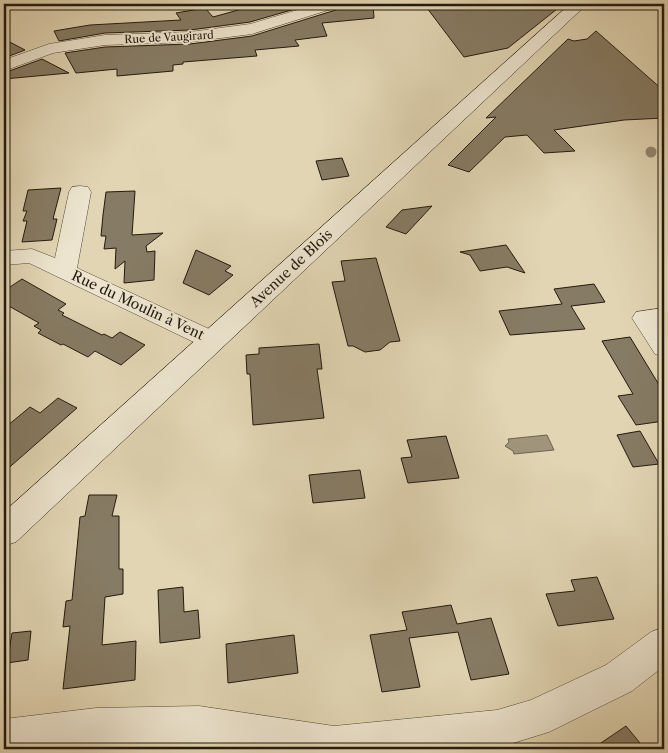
<svg xmlns="http://www.w3.org/2000/svg" width="668" height="753" font-family="'Libre Caslon Text',serif">
	<style>
		.water { fill: #a0957b; stroke: #6e6450 }
		.building { fill: #867b64; stroke: #231a0f }
		.lines { fill: none; stroke-linecap: round; stroke-linejoin: round }
		.minor-casing { stroke: #524938; stroke-width: 1 }
		.secondary-casing { stroke: #231a0f; stroke-width: 1 }
		.minor { fill: #ece4ce; fill-rule: evenodd }
		.secondary { fill: #ece4ce; fill-rule: evenodd }
		.tree { fill: #92876f }
		.labels { text-anchor: middle; stroke-width: 4; stroke-linejoin: round; paint-order: stroke }
		.far-street-label { font-size: 11px; fill: #231a0f; stroke: #ece4ce }
		.street-label { font-size: 14px; fill: #231a0f; stroke: #ece4ce }
	</style>
	<rect width="100%" height="100%" fill="#e1d5b3"/>
	<filter id="stains"><feTurbulence type="fractalNoise" baseFrequency=".004" numOctaves="4"/><feColorMatrix values="0 0 0 0 .2 0 0 0 0 .09 0 0 0 0 .02 0 0 0 .5 -.17"/></filter>
	<radialGradient id="worn" r=".72"><stop offset=".6" stop-color="#630" stop-opacity="0"/><stop offset="1" stop-color="#630" stop-opacity=".3"/></radialGradient>
	<path class="water" d="M547 435 554 450 514 454 513 451 505 446 509 442 508 439Z"/>
	<path class="building" d="M260 4H312L250 22 190 30 105 33 59 41 54 31 90 25 181 20 176 13 205 8 213 17Z
		M343 4H373L374 18 322 23 327 36 295 40 299 46 255 50 257 56 183 62V64L173 65V71L117 76V69L76 73 65 53 105 47 190 44 252 36 339 9Z
		M424 4H535L557 9 508 48 464 57Z
		M596 31 664 91V118L624 120 554 130 575 151 544 153 527 135 505 137 469 172 448 165 496 117 486 118 568 39 574 41 587 39Z
		M4 39 25 50 4 58Z
		M42 59 69 73 4 79V73Z
		M342 158 349 176 322 180 316 161Z
		M61 188 53 219H57L52 240 22 242 27 221H23L27 211H23L28 190Z
		M135 191 132 235 163 233 146 246 147 252 155 251 154 280 124 283 125 261 115 269 116 248 104 249 106 236H101L103 215 106 192Z
		M432 206 406 234 386 227 402 210Z
		M506 245 525 273 507 267 480 271 470 255 460 252Z
		M196 250 231 266 225 271 233 275 209 295 183 283Z
		M376 258 400 341 390 342 380 350 365 352 353 346H348L332 282 345 281 341 261Z
		M22 279 66 304 58 310 64 313 62 315 102 335 104 334 112 338 120 332 145 345 121 365 95 351 88 357 63 344 61 345 38 333 41 330 34 326 39 323 7 305 8 303 4 301V291Z
		M594 284 605 302 571 306 585 329 510 335 499 311 562 304 554 289Z
		M630 337 664 393V421L636 425 618 396 633 394 602 341Z
		M319 344 322 369H317L324 418 253 425 250 374H247L246 355 259 354V348Z
		M58 398 77 408 4 472V443L6 441 7 426 30 407 40 413Z
		M640 431 659 464 633 467 617 435Z
		M446 436 459 478 408 483 401 458 412 457 407 440Z
		M360 470 365 498 313 503 309 475Z
		M89 495H117L112 516H119V569H123V594L105 597 102 645 136 641 135 680 63 689 70 626 63 627 66 601 72 600 80 517 85 516Z
		M597 577 614 619 558 626 546 594 575 591 571 580Z
		M183 587 184 612 198 610 200 638 160 643 158 590Z
		M451 605 457 624 491 618 509 674 471 680 458 632 409 638 420 687 382 692 370 635 407 630 402 612Z
		M31 631 28 660 7 663 12 633Z
		M294 635 298 673 228 683 226 644Z
		M626 726 645 749H592Z"/>
	<g class="lines">
		<defs>
			<path id="minor" d="M318 4H341L338 7 252 34 190 42 105 45 53 53 4 71V60L49 44 105 35 190 32 250 24Z
				M80 186 88 187 91 192 77 268 220 334 224 340 220 346 211 349 202 346 29 263 4 265V251L32 249 55 258 69 192 72 187Z
				M664 308V324L662 325 664 328V357L655 354 632 318 636 312Z
				M664 627V666L632 691 549 732 497 748 230 749 199 744 96 746 75 749H4V719L96 708 199 706 334 726 497 710 531 700 606 665 651 632Z"/>
			<path id="secondary" d="M570 4H587L16 542 4 546V512Z"/>
		</defs>
		<use href="#minor" class="minor-casing"/>
		<use href="#secondary" class="secondary-casing"/>
		<use href="#minor" class="minor"/>
		<use href="#secondary" class="secondary"/>
	</g>
	<circle class="tree" cx="651" cy="152" r="5.5"/>
	<g class="labels">
		<g class="far-street-label">
			<text transform="translate(169 37) rotate(-3)" y="4">Rue de Vaugirard</text>
		</g>
		<g class="street-label">
			<text transform="translate(291 268) rotate(-43)" y="5">Avenue de Blois</text>
			<text transform="translate(138 305) rotate(25)" y="5">Rue du Moulin à Vent</text>
		</g>
	</g>
	<rect width="668" height="753" fill="none" stroke="#e1d5b3" stroke-width="20"/>
	<rect x="5" y="5" width="658" height="743" fill="none" stroke="#231a0f" stroke-width="2.5"/>
	<rect x="10" y="10" width="648" height="733" fill="none" stroke="#231a0f"/>
	<rect width="100%" height="100%" filter="url(#stains)"/>
	<rect width="100%" height="100%" fill="url(#worn)"/>
</svg>
